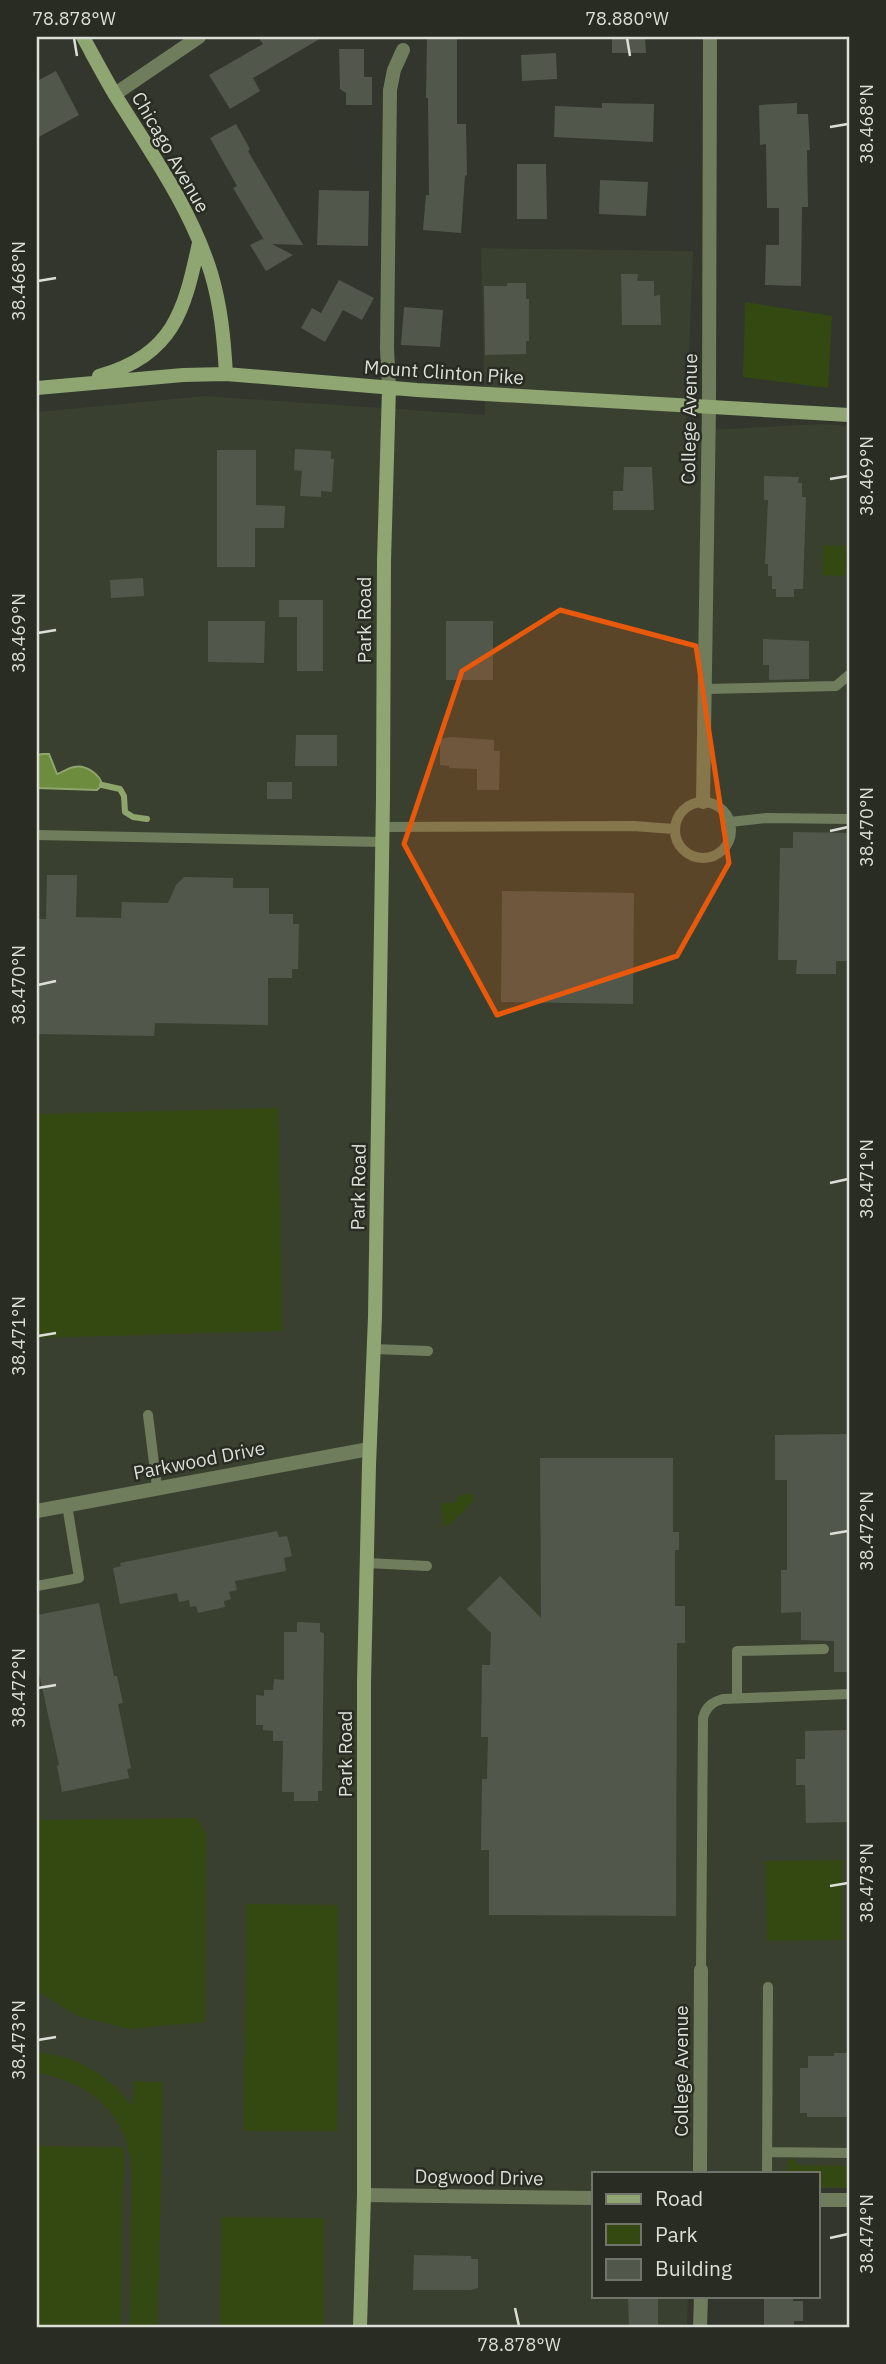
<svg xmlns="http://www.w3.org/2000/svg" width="886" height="2364" font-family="'IBM Plex Sans',sans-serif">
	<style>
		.built { fill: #394030 }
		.green { fill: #344812 }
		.water { fill: #6d8c3e; stroke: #8ea56c; stroke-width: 2 }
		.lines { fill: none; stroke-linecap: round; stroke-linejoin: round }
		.stream { stroke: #8ea56c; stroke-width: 6 }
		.building { fill: #52574c }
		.lane { stroke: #6f7d5d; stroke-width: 10 }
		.street { stroke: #6f7d5d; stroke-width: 14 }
		.secondary { stroke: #8fa572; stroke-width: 14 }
		.marked { fill: #e8590c; fill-opacity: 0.2; stroke: #e8590c; stroke-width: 5; stroke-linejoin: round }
		.ticks { fill: none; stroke: #dcdfd8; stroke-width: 2.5 }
		.labels { text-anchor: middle; stroke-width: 5; stroke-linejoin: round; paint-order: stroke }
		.street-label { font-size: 19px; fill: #dcdfd8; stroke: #282c22 }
		.neatline { fill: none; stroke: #dcdfd8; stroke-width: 2.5 }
		.ticks-label { font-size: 18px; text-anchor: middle; fill: #dcdfd8 }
	</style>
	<rect width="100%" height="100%" fill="#32362c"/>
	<path class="built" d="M481 248 693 251 686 431 823 424 849 426V2188H818V2173H594V2296H688L687 2327H37V412L205 396 485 415Z"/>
	<path class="green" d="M745 302 832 316 828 388 743 377Z
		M823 545 846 546 845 576 822 575Z
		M278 1108 283 1331 37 1338V1114Z
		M473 1494 474 1501 448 1526H443L441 1503 457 1502 458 1495Z
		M196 1818 207 1833 205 2022 129 2029 77 2016 37 1991V1820Z
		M843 1860V1940L767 1941 765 1861Z
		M246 1904 338 1905 337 2131H244Z
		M37 2052C77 2056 108 2074 132 2106L134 2081 163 2082 158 2327H129L132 2174C129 2116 92 2082 37 2073Z
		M37 2146 124 2147 121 2327H37Z
		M793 2158 799 2165 849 2166V2188L818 2187V2173H786L788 2160Z
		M221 2217 324 2218V2327H220Z"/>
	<path class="water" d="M42 754H49L57 774C63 772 68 768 74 767 85 764 100 774 102 785L97 790 37 788V755Z"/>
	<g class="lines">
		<path class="stream" d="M102 785 120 789 124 796 125 812 133 817 147 819"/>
	</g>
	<path class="building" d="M258 37H323L253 78 260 91 230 109 209 75 263 44Z
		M427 37H457V124H466L467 175 465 176 461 233 423 230 426 195H429L428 98H426Z
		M612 37H645L646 53H612Z
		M339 49H364V77H372V105H346V93L340 89Z
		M556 53 557 79 522 81 521 55Z
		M56 71 79 115 37 138V81Z
		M602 103 654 104 653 142 554 137 555 106 602 108Z
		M797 103V114H808L810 150H807L808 207H802L801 286 765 285 766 245H779V208H767L766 144 760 145 759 105Z
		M236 124 250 149 248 151 303 245 272 244 293 255 266 271 250 245 262 239 264 240 233 188 237 186 210 138Z
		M517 164H546L547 219H517Z
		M600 180 648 182 646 216 599 214Z
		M319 190 369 191 368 246 317 245Z
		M621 274H638L637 281H654V296L660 295 661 325H622Z
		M339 280 374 298 362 320 343 310 325 342 301 328 312 308 321 313Z
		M507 283H526V299H529V341H526V354L485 355 484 286H507Z
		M404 307 443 310 440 347 401 345Z
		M295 449 331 451V459H334L332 492 321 491V497L300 496 302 471 294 470Z
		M217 450H256V505L285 506 284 528H255V567H217Z
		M624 467H652L654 510H613V491H623Z
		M764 476 799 477 798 483H802V497H806L803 589H794V597H776V589H772V576H768V564H765L768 500H764Z
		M143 578 144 596 111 598 110 580Z
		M279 600H323V671H297V617H279Z
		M208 621H265L264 663 208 662Z
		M446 621H493V680H446Z
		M763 639 809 641V679L769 680V665H763Z
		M296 735H337V766H295Z
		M450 737 494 740V751H500L499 790H477V769L449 768V766L440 765V739Z
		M267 782H292V799H267Z
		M793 832 849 833V961H836V974H796L797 960H778L780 848H793Z
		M47 875H77L76 917 121 918 122 902 168 903 176 885 184 877 233 878V888H269V914H293V924H299L298 969H292V978H268V1025L155 1023 154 1036 37 1034V919H46Z
		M502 891 634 893 633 1004 501 1002Z
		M849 1434V1672H834V1641L801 1640V1612L781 1613V1570H787V1480H775V1435Z
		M540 1458H673V1532H679V1550H675V1606H685V1643H677L676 1916 489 1915V1850H481L482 1779H487L488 1737H481L482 1665H490L491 1633 467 1609 500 1576 541 1618Z
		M277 1531 279 1537 287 1536 292 1556 284 1558 286 1571 235 1581 237 1590 229 1592 231 1599 224 1601 225 1607 198 1613 196 1606 190 1607 189 1600 179 1602 177 1593 120 1604 113 1568 121 1566 120 1563Z
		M99 1603 114 1676H117L123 1703 118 1704 131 1768 127 1769 129 1778 62 1792 57 1766 59 1765 37 1664V1615Z
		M297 1622 320 1623V1632L324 1633 322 1791H318V1801H294V1792H282L283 1741H273V1731L263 1730V1725H256V1695L264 1696V1690H273L274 1679 284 1680V1632H297Z
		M849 1730V1822L806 1823 805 1785H796V1759H805V1731Z
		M834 2053H849V2117H807V2113H800V2068H808V2056H834Z
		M414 2255 471 2256V2259H478V2288L471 2290H413Z
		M628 2296H658V2327H629Z
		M764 2296H793V2301H803V2321H794V2327H764Z"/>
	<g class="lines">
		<path class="lane" d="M705 689 836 686 849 675
			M675 830a28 28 0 1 1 56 0a28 28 0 1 1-56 0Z
			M730 822 767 818 849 819
			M383 827 633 826 674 829
			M37 835 382 842
			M374 1349 428 1351
			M148 1415 157 1487
			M367 1563 427 1566
			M37 1586 79 1578 67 1505
			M737 1698V1651L824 1649
			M701 1970 703 1718C706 1707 712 1702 723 1699L849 1694
			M767 2152 849 2153
			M767 2173 768 1987"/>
		<path class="street" d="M115 94 199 37
			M389 388 387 348 390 90 394 70 403 50
			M703 802 709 406 710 37
			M37 1511 369 1449
			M700 2173 701 1970
			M364 2195 594 2198
			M818 2200H849
			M700 2327 701 2296"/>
		<path class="secondary" d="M83 37C94 57 105 78 117 98 152 154 191 209 211 273 221 306 224 340 226 374
			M99 376C174 354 184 312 199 243
			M37 388 183 375 226 374 417 390 849 415
			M360 2327 364 2195V1682L369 1465 375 1317 383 798 384 561 389 388"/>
	</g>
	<path class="marked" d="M560 610 696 646 729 863 677 956 497 1015 404 844 462 671Z"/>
	<path class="ticks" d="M74 38 77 56M627 38 630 56M830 127 848 124M38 281 56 278M830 479 848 476M38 633 56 630M830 831 848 827M38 985 56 981M830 1183 848 1179M38 1336 56 1333M830 1534 848 1531M38 1688 56 1685M830 1886 848 1883M38 2040 56 2037M830 2238 848 2234M515 2308 519 2326"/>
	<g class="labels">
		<g class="street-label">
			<text transform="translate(171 152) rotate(60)" y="7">Chicago Avenue</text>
			<text transform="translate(444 372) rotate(4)" y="7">Mount Clinton Pike</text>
			<text transform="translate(689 419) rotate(-89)" y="7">College Avenue</text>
			<text transform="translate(364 620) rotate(-90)" y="7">Park Road</text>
			<text transform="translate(358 1187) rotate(-89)" y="7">Park Road</text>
			<text transform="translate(199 1460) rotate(-11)" y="7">Parkwood Drive</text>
			<text transform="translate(345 1754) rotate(-90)" y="7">Park Road</text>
			<text transform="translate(681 2071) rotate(-90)" y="7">College Avenue</text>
			<text transform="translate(479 2177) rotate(1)" y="7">Dogwood Drive</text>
		</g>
	</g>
	<rect width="886" height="2364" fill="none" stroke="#282c22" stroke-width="77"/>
	<rect x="592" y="2172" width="228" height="126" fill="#282c22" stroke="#70746b" stroke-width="2"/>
	<rect x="606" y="2194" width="35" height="10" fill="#8fa572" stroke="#70746b" stroke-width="2"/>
	<text x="655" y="2206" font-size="21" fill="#dcdfd8">Road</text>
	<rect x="606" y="2224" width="35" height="21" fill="#344812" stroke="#70746b" stroke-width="2"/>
	<text x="655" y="2242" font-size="21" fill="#dcdfd8">Park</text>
	<rect x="606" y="2259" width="35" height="21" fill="#52574c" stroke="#70746b" stroke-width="2"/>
	<text x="655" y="2276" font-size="21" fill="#dcdfd8">Building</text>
	<rect x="38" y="38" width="810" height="2288" class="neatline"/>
	<g class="ticks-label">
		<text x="74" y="25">78.878°W</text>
		<text x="627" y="25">78.880°W</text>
		<text transform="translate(867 124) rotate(-90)" y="6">38.468°N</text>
		<text transform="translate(19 281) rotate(-90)" y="6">38.468°N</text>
		<text transform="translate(867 476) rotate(-90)" y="6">38.469°N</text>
		<text transform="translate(19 633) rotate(-90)" y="6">38.469°N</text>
		<text transform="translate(867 827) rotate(-90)" y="6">38.470°N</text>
		<text transform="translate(19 985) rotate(-90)" y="6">38.470°N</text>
		<text transform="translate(867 1179) rotate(-90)" y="6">38.471°N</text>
		<text transform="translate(19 1336) rotate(-90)" y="6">38.471°N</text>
		<text transform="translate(867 1531) rotate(-90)" y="6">38.472°N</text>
		<text transform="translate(19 1688) rotate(-90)" y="6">38.472°N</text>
		<text transform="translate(867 1883) rotate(-90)" y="6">38.473°N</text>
		<text transform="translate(19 2040) rotate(-90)" y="6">38.473°N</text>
		<text transform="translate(867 2234) rotate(-90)" y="6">38.474°N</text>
		<text x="519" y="2351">78.878°W</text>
	</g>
</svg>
